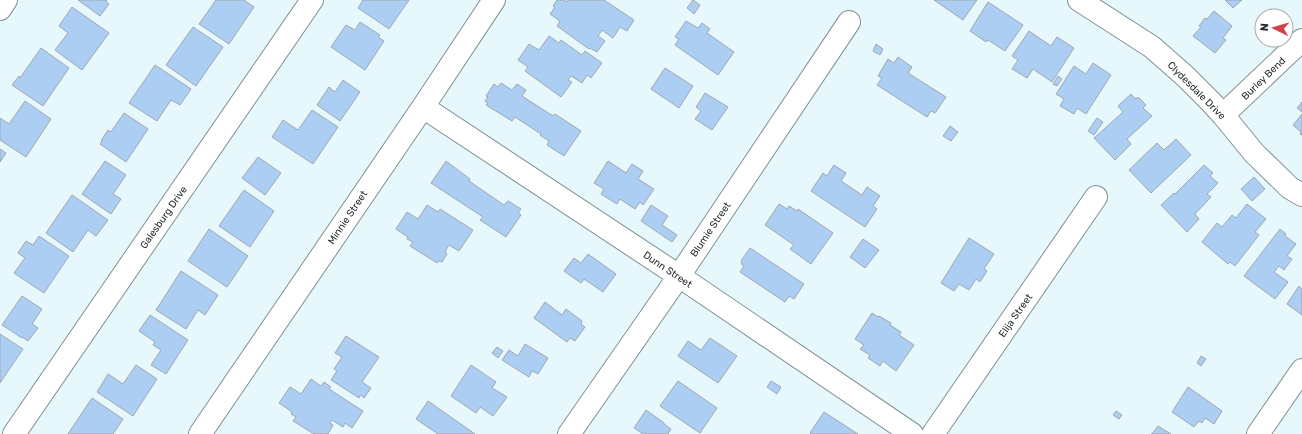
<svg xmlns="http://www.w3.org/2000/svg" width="1302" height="434" font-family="Rubik,sans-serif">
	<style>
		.building { fill: #adcef3; stroke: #9ea7b2 }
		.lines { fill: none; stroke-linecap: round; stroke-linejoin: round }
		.minor-casing { stroke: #809094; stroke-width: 24 }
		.minor { stroke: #fff; stroke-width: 22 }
		.labels { text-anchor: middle; stroke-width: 3; stroke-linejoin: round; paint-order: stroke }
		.street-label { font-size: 10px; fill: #262c2e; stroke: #fff }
	</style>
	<rect width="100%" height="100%" fill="#e7f8fd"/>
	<path class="building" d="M78 0H107L106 2 109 4 100 16Z
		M216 0H244L254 7 229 44 199 24Z
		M363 0H409L389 29 358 8Z
		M557 0H564L567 2 568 0H604L634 20 627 31 620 27 613 38 602 30 598 36 605 41 597 52 590 48 589 49 557 26 560 21 550 14 555 7 553 6Z
		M693 0 700 5 694 14 687 8Z
		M934 0H977L963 20Z
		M1225 0H1242L1233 8Z
		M988 2 1023 25 1005 51 988 40 986 42 970 31Z
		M72 7 109 33 82 70 55 50 68 33 59 26Z
		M1214 11 1232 26 1223 38 1226 40 1215 53 1193 36 1201 27 1199 26 1205 18 1207 19Z
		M686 21 698 28 702 23 710 29 707 33 734 52 718 75 675 45 679 39 675 37Z
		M360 22 380 35 378 37 384 41 365 70 331 47 346 25 355 30Z
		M193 27 223 47 196 86 166 65Z
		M1029 31 1051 46 1057 37 1074 48 1052 82 1033 69 1027 78 1012 69 1018 60 1012 56Z
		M549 36 559 43 561 40 582 55 585 51 602 63 591 78 587 75 582 83 571 76 568 80 572 82 561 97 525 71 528 67 518 60 529 44 539 50Z
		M876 44 883 49 880 55 873 51Z
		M41 48 69 68 43 106 12 85 19 76 20 78Z
		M898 57 912 67 908 73 946 97 935 113 931 111 927 117 877 85 882 78 878 76 888 59 894 63Z
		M1093 63 1111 75 1086 114 1077 108 1074 114 1060 106 1064 99 1056 94 1074 66 1086 74Z
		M155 65 191 89 180 105 171 100 157 121 129 103Z
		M665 68 693 86 679 108 651 89Z
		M1058 76 1062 79 1057 86 1053 84Z
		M343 80 360 92 340 121 317 105 329 87 335 92Z
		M501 83 512 90 517 84 526 90 522 96 553 116 555 114 581 131 564 156 547 145 549 141 540 135 541 134 515 117 512 121 486 105 488 103 485 101 488 97 486 96 494 84 498 87Z
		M705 93 728 107 712 130 695 119 701 111 696 107Z
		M1131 94 1136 99 1138 97 1146 105 1143 108 1152 116 1127 139 1131 144 1115 160 1094 138 1123 112 1118 106Z
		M25 101 51 119 26 157 0 140V118L9 124Z
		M1302 102V112L1297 108Z
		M312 110 338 127 313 164 272 137 283 120 298 130Z
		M124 113 148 129 126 162 100 144 102 141H101L108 130 111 132Z
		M1302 114V135L1300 134 1301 132 1293 125Z
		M1097 118 1103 122 1094 135 1088 131Z
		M950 126 958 132 951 141 943 136Z
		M1176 139 1191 155 1151 193 1129 170 1157 143 1164 150Z
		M0 149 6 153 0 162Z
		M258 157 281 173 265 195 242 178Z
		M105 161 126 175 113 194 121 199 111 214 82 194Z
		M446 161 470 179 469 181 504 205 508 201 521 209 518 213 521 215 506 237 480 220 483 217 431 183Z
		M608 161 626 173 632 164 643 171 638 179 654 189 643 205 640 202 635 209 620 199 617 204 601 194 604 189 594 183Z
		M834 165 846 173 841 181 862 195 867 187 880 196 873 206 877 209 865 227 811 191 823 173 827 176Z
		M1204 165 1213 173 1210 176 1218 183 1207 194 1211 197 1195 214 1199 219 1187 232 1161 205 1174 193 1175 194Z
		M1254 177 1265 189 1252 201 1241 189Z
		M244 190 274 211 250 247 219 226Z
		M72 195 108 220 96 236 88 230 73 252 46 233Z
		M779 204 787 209 789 206 797 211 798 209 833 233 811 264 790 249 794 245 765 225Z
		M1247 204 1266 219 1255 232 1259 235 1235 266 1230 262 1228 264 1202 242 1217 223 1222 227 1232 215 1236 218Z
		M427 205 438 212 440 209 473 230 459 251 449 245 445 252 447 254 442 262 439 261 437 263 410 246 413 242 407 239 408 237 396 229 407 212 418 219Z
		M651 205 668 216 662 225 677 235 672 242 641 221Z
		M209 229 248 256 227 287 188 261Z
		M1280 229 1286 234 1285 236 1296 244 1287 256 1292 259 1284 270 1279 266 1274 272 1288 282 1275 299 1244 276Z
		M39 236 69 256 44 293 14 273 25 258 18 253 26 241 33 245Z
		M969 238 994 254 984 269 987 271 980 282 976 279 969 290 959 284 954 291 941 283Z
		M863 239 879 250 865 268 850 257Z
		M750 248 804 284 794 299 789 296 785 302 740 272 744 266 741 264 742 262 741 261Z
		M588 254 616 274 603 292 584 279 581 283 564 271 574 258 581 263Z
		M181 271 218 295 205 315 198 310 186 329 156 310Z
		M1299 286 1302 289V315L1287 304Z
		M22 296 42 309 32 324 38 328 28 341 22 337V338L2 325Z
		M545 302 562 315 566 309 582 321 581 324 585 327 575 341 570 338 567 342 534 318Z
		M872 313 878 317 879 316 891 323 890 325 901 332 899 335 914 345 896 371 883 361 880 366 868 358 870 355 860 349 864 345 855 339Z
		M150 315 188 340 166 374 151 365 161 350 153 345 155 342 139 331Z
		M0 334 23 349 0 383Z
		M346 336 379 357 362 382 371 388 364 398 360 395 359 398 331 380 337 371 334 369 342 357 335 353Z
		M710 338 737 356 718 383 678 356 688 341 701 350Z
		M525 344 548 358 538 374 532 371 529 377 502 360 509 350 518 356Z
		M497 347 503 351 498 358 492 353Z
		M1201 356 1206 359 1201 366 1197 363Z
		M136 365 157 379 133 416 97 392 108 374 123 384Z
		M471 365 496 382 492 388 507 397 493 416 480 407 476 413 451 396Z
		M311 379 321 386 324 382 331 387 329 389 363 411 352 428 345 423 343 427 332 420 330 423 333 425 328 434H314L293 421 296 417 291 414 292 412 279 403 290 387 301 394Z
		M678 381 717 408 700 433 660 406Z
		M771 381 781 387 777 394 767 387Z
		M1188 387 1222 411 1214 424 1205 418 1202 423 1199 421 1194 427 1172 412Z
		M92 398 123 419 113 434H68Z
		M428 401 475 434H438L416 419Z
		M646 410 664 423V424L671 429 668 434H643L634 428Z
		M1116 411 1122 415 1119 419 1113 415Z
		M824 412 858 434H811L810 433Z
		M1158 426 1171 434H1151H1152Z"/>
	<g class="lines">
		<defs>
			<path id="minor" d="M1079 0 1152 47 1185 76 1211 102 1223 115 1254 153 1290 188 1302 195
				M0 9 6 0
				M423 107 679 276 912 434
				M1223 115 1302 40
				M14 434 312 0
				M200 434 423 107 494 0
				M569 434 679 276 849 22
				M933 434 1096 197
				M1258 434 1302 370"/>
		</defs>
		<use href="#minor" class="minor-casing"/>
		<use href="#minor" class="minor"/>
	</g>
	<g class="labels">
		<g class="street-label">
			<text transform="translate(1263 78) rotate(-44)" y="4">Burley Bend</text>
			<text transform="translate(1197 90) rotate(45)" y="4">Clydesdale Drive</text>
			<text transform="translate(163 217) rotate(-55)" y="4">Galesburg Drive</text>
			<text transform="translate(347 217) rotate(-56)" y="4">Minnie Street</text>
			<text transform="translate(710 229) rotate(-56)" y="4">Blumie Street</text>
			<text transform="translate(668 269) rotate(34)" y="4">Dunn Street</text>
			<text transform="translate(1015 315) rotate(-55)" y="4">Elija Street</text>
		</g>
	</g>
	<g transform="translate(1274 28) rotate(275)"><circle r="19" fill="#ffffff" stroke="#a8abab"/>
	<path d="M0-3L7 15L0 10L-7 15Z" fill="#d04047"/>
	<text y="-6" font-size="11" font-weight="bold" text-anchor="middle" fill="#262c2e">N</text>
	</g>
</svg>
